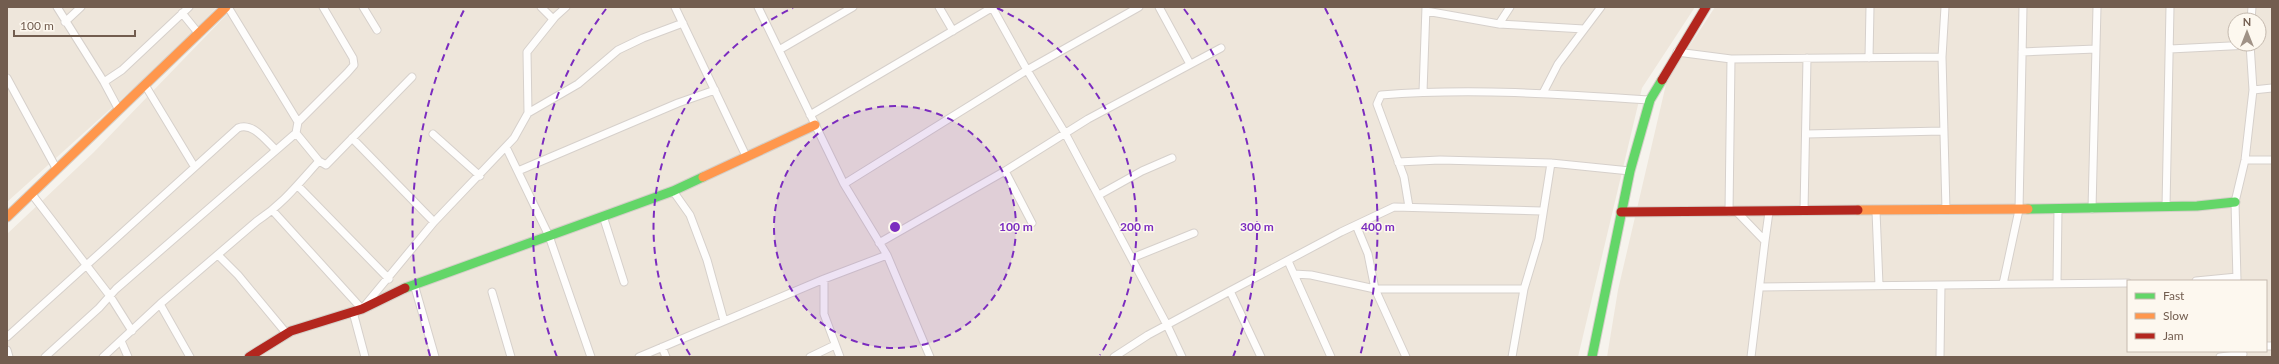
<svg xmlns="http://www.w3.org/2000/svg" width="2279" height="364" font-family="Lato,sans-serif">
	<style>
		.residential { fill: #eee6db; fill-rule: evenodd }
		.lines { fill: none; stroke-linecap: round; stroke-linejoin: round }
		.street-casing { stroke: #d6d0cb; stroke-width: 9 }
		.fast-casing { stroke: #d4cfc8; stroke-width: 11 }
		.slow-casing { stroke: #d4cfc8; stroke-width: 11 }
		.jam-casing { stroke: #d4cfc8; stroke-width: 11 }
		.street { stroke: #fefdfc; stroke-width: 7 }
		.fast { stroke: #63d668; stroke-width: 9 }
		.slow { stroke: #ff974d; stroke-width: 9 }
		.jam { stroke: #b3261e; stroke-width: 9 }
		.ring { fill: none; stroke: #7b2cbf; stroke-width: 2; stroke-dasharray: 7 5 }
		.centre { fill: #7b2cbf; stroke: #fdf8ef; stroke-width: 2 }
		.ring-label { font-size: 12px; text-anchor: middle; font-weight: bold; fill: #7b2cbf; stroke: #fdf8ef; stroke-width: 3; stroke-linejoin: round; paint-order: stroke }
	</style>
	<rect width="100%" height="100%" fill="#f6f3ed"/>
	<path class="residential" d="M7 7H217L176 50 7 202Z
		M234 7H1695L1642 88 1578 357H7V234L94 152Z
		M1715 7H2272V357H1607L1618 290 1667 80ZM2235 20H2259V44H2235ZM2128 281H2266V351H2128Z"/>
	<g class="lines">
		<defs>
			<path id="street" d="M57 7 104 82 119 110
				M228 7 298 122
				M363 7 377 30
				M541 7 553 19
				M675 7 746 156
				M758 7 844 184 887 255 930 357
				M939 7 953 31
				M992 7 1027 70 1065 133 1167 325 1182 357
				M1159 7 1190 64
				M1945 7 1942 57 1946 210
				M1426 11 1499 24 1584 29
				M182 13 199 34
				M2251 20 2252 7
				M65 22 81 7
				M1499 24 1510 7
				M2170 49 2250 45
				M779 50 853 7
				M1677 52 1731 59 1942 57
				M2022 52 2096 49
				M1869 58 1870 7
				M7 78 56 168
				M104 82 122 70 189 7
				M145 85 194 166
				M2253 90 2272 88
				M1423 92 1426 7
				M1543 93 1558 64 1601 7
				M528 113 578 84 618 50 643 38 683 23
				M810 115 993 7
				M433 134 480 176
				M1806 134 1943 131
				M352 138 434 222
				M506 147 549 236 591 357
				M2245 160H2272
				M319 161 326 165 412 77
				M1398 162 1440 160 1551 163 1630 171
				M518 171 678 103 715 90
				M1005 171 1032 223
				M844 184 1027 70 1139 7
				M298 186 389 279
				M673 191 690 215 707 260 724 321
				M31 193 110 296 132 331
				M1099 195 1142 171 1172 158
				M1409 207 1404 177 1377 104 1381 95C1471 88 1560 94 1650 100
				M2166 207 2170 7
				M2092 209 2097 7
				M273 211 362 309 434 222 514 138 528 113 527 52 555 17 566 7
				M1804 211 1807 58
				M1876 211 1879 285
				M1729 212 1731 59
				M1737 212 1765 241 1751 357
				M603 216 624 282
				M1356 225 1368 254 1375 289 1406 357
				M1765 241 1769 212
				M879 243 1005 171 1088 119 1221 48
				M218 255 238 275 287 334
				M1132 258 1194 233
				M1288 261 1331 357
				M1294 274 1311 275 1375 289H1524
				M824 279V314L840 357
				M2196 281 2237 277
				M2237 281 2235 202 2245 160 2253 90 2250 44
				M2057 283 2058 209
				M414 284 435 357
				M2003 284 2019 210 2023 7
				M1760 287 2128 283
				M1230 291 1261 357
				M492 292 511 357
				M160 304 190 357
				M353 312 365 357
				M7 337 238 128C253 122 265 140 276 150
				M121 341 128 357
				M2266 346H2272
				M662 347 666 357
				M7 350 9 357
				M45 357 99 308 116 289 296 133 298 122 347 73 354 65 353 58 323 7
				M103 357 160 304 257 221C284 203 298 184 319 161L296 133
				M639 357 824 279 887 255
				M810 357 835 345
				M1114 357 1148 335 1230 291 1341 232 1394 207 1542 211
				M1512 357 1524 289 1539 239 1551 163
				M1940 357 1941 285
				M2220 357 2243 354"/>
			<path id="fast" d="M2028 209 2197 206 2235 202
				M405 288 673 191 703 177
				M1592 357 1630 171 1650 100 1662 80"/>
			<path id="slow" d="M703 177 815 125
				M1858 210 2028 209
				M7 217 226 7"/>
			<path id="jam" d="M1662 80 1706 7
				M1621 212 1858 210
				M249 357 291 331 362 309 405 288"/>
		</defs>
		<use href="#street" class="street-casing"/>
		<use href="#fast" class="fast-casing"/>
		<use href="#slow" class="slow-casing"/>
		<use href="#jam" class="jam-casing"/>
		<use href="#street" class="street"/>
		<use href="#fast" class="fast"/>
		<use href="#slow" class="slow"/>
		<use href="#jam" class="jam"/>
	</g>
	<circle cx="895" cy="227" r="121" fill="#7b2cbf" fill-opacity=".12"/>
	<g class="ring">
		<circle cx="895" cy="227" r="121"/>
		<path d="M690 355A242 242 0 0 1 793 8M997 8A242 242 0 0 1 1100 355"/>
		<path d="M557 357A362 362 0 0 1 606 9M1184 9A362 362 0 0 1 1233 357"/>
		<path d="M430 356A483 483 0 0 1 465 8M1325 8A483 483 0 0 1 1360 356"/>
	</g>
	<circle cx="895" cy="227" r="6" class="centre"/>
	<g class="ring-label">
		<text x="1016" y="231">100 m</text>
		<text x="1137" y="231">200 m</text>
		<text x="1257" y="231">300 m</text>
		<text x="1378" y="231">400 m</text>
	</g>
	<rect width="2279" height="364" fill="none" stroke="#725d4f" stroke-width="16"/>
	<rect x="2127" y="280" width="140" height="72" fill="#fdf8ef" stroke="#c5baaf"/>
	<rect x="2135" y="293" width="20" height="6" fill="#63d668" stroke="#c5baaf"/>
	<text x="2163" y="300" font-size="12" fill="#725d4f">Fast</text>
	<rect x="2135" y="313" width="20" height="6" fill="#ff974d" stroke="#c5baaf"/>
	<text x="2163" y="320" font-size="12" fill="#725d4f">Slow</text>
	<rect x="2135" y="333" width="20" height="6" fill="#b3261e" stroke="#c5baaf"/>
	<text x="2163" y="340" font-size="12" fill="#725d4f">Jam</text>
	<g transform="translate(2247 32)"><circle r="19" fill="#fdf8ef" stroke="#c5baaf"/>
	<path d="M0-3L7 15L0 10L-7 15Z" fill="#a09286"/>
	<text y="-6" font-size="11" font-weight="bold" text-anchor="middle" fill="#725d4f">N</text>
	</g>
	<path d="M14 30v6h121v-6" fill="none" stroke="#725d4f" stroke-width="2"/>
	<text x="20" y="30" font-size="12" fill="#725d4f" stroke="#fdf8ef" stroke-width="3" paint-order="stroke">100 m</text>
</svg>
